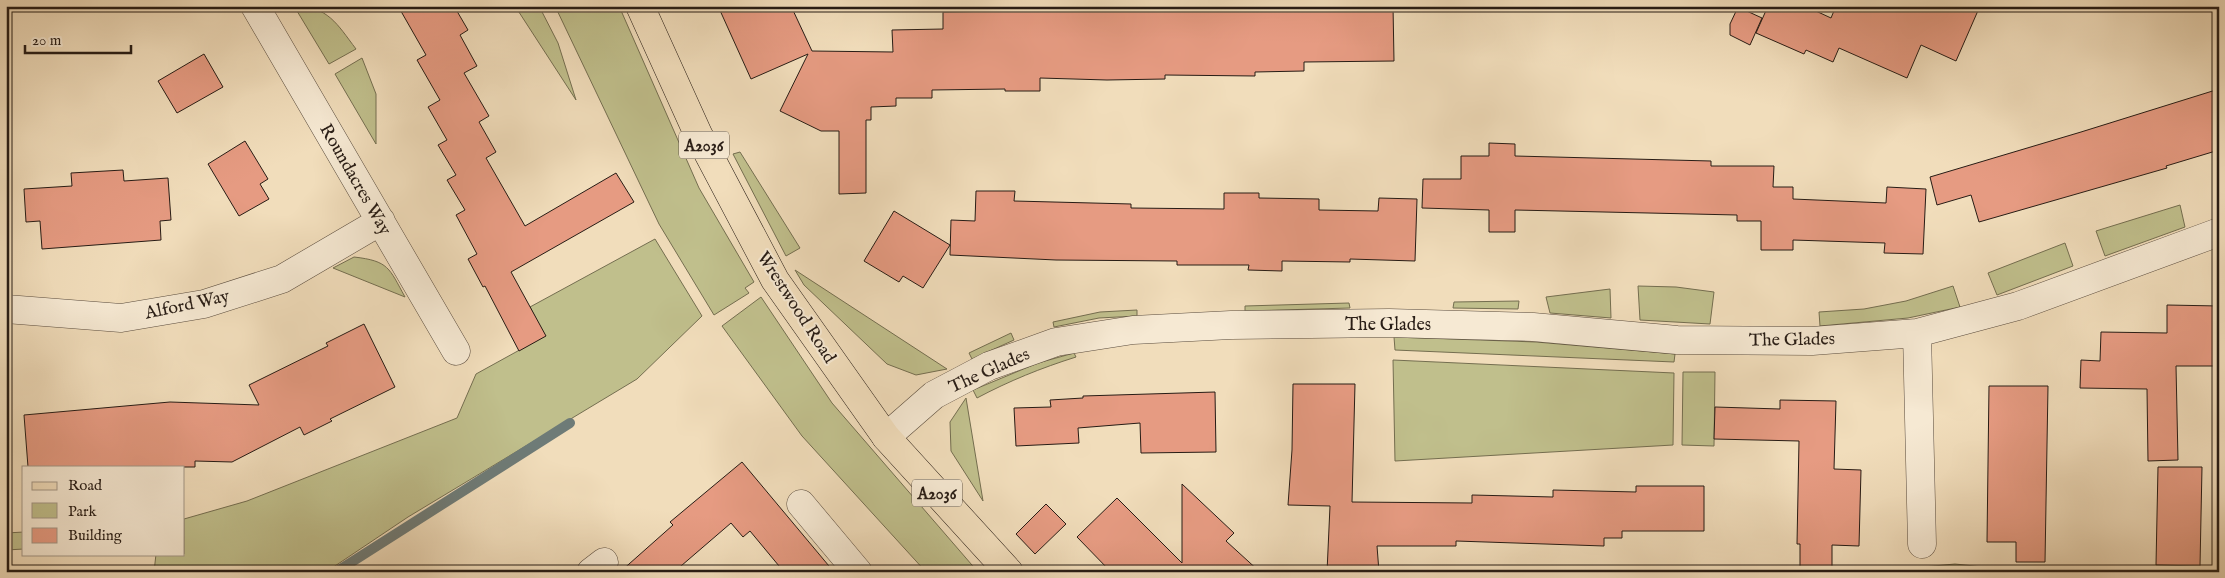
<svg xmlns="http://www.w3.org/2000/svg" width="2225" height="578" font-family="'IM FELL English',serif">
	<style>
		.green { fill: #c0bf8c; stroke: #746e50 }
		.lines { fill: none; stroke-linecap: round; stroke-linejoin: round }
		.stream { stroke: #6e7b77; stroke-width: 10 }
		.building { fill: #e69b82; stroke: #271c15 }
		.minor-casing { stroke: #5a4c3e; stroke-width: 29 }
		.major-casing { stroke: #271c15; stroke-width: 29 }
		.minor { stroke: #f6e9d3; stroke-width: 28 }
		.major { stroke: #f1ddbb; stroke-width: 28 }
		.labels { text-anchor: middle; stroke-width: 4; stroke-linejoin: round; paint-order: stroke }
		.shield { fill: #f6e9d3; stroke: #655a4e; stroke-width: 1 }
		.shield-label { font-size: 16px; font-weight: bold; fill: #271c15 }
		.street-label { font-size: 18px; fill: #271c15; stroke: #f6e9d3 }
	</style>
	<rect width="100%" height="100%" fill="#f1ddbb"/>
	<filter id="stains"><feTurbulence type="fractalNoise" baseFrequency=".004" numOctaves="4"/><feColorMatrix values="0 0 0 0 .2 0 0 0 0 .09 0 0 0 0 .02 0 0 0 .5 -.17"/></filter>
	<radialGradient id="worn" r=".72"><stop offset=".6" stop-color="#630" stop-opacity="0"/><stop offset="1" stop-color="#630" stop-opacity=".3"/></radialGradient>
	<path class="green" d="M294 6C328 6 337 24 356 49L329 64Z
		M515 6H539L558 43 576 100Z
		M555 6H619L699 188 754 282 745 288 749 293 714 315 659 224Z
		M362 58 376 94V144L335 74Z
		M740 152 800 248 786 256 733 154Z
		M2180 205 2185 227 2105 256 2096 231Z
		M655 239 702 316 637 379 408 517 326 572H154L156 554H184V519L247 501 457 418 476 374 545 336 530 307Z
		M2065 243 2073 266 1997 295 1988 273Z
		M354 257C389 261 389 268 405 297L333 268Z
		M795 270 947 369 916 375 887 364 804 285Z
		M1638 286 1676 287 1714 292 1710 324 1640 320Z
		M1953 286 1960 307 1908 318 1820 326 1819 312 1864 309 1906 301Z
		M1610 289 1611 318 1550 313 1546 297Z
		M761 297 832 403 978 572H926L802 436 722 326Z
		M1519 301 1518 309 1453 308 1454 302Z
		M1349 303 1350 308 1245 311V306Z
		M1137 310V316L1099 318 1054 327 1053 322 1100 312Z
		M1011 333 1014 340 972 359 969 353Z
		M1394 337 1536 342 1675 354 1674 362 1395 350Z
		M1074 353 1076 357C1041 368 1009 381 977 398L973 390 1038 363Z
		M1393 360 1674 373 1673 445 1395 461Z
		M1683 372H1715L1714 446 1682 445Z
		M966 398 983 501 951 451 950 422Z
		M24 532V549L6 550V533Z
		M1955 564 2031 572H1869Z"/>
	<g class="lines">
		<path class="stream" d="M336 572 570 423"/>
	</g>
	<path class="building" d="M398 6H454L468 30 460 35 477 66 464 73 489 116 479 122 496 152 486 158 525 226 616 173 634 202 511 272 546 336 519 351 485 286 483 287 468 259 477 254 456 215 465 210 447 180 456 175 438 145 447 140 428 107 440 100 417 60 426 55Z
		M718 6H791L812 51 893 52 892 30 943 29V12L1066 10V6H1393L1394 61 1304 62V71L1255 72V76L1165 75V79L1107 80 1040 78V91H1005V89L932 90V98H896V106L871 107V120H866V193L839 194V131H821L780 111 808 54 751 79Z
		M1768 6H1805L1831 18 1836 6H1980L1956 61 1921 45 1907 78 1839 48 1833 62 1806 50 1804 54 1756 33Z
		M1738 7 1762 18 1750 45 1730 35V24Z
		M204 54 223 87 177 113 158 81Z
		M2219 89V150L2166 166 2167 168 1979 222 1971 195 1937 205 1930 177 2081 132Z
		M245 141 268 179 260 184 269 199 239 216 208 164Z
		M1489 143 1515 144V156L1711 161V166H1774L1773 187H1793V199L1886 203 1887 187 1926 189 1923 254 1884 253 1885 243 1793 240V250H1761V221H1737V215L1515 210V232H1489V210L1422 208 1423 179H1461V156H1489Z
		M123 170 124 181 168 178 171 220 160 221 161 240 42 249 40 221 26 222 24 189 72 186 71 173Z
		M976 191H1015L1014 201 1131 204V208L1224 209V193H1259V198L1319 199V210L1378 211 1379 198 1417 199 1415 261 1350 259V262L1282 261V271L1248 270 1249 265H1177V261L1056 260 950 255 951 220 975 221Z
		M894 211 950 245 923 288 903 276 899 282 864 261Z
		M2167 305 2219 306V366H2176L2178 460 2148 461 2147 389 2080 388 2081 360 2100 361 2101 332 2167 333Z
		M364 324 395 387 330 419 332 421 304 435 300 427 232 462 195 461V467H28L24 415 170 402 259 405 249 385 328 346 326 343Z
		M1293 384H1355L1352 502 1472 503V495L1553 497V490L1636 492V486H1704V531H1622V538H1604V546L1456 541V546H1377L1379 572H1327L1330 506 1288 505 1292 450Z
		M1989 386H2048L2045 562H2016V542H1987Z
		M1215 392 1216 452 1141 453 1140 423 1078 428 1079 443 1016 446 1014 408 1051 407 1050 400 1083 398V396Z
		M1780 400 1836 401 1834 469 1861 470 1859 546 1832 545V568L1800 567V544H1797L1799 441 1714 439 1715 407 1780 409Z
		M742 462 834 572H784L750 531 743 537 731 523 674 572H620L673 525 670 522Z
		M2158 467H2202L2200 566 2156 565Z
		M1182 484 1234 533 1226 541 1260 572H1111L1077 537 1117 498 1182 563Z
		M1046 504 1066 524 1035 554 1016 534Z"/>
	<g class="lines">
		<defs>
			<path id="minor" d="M255 6 456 351
				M6 309 121 318 204 304 282 279 381 221
				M1917 333 1922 544
				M886 437 934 395 989 366 1056 342 1133 330 1231 325 1389 323 1533 327 1677 340 1812 341 1917 333 2018 306 2219 232
				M801 504 858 572
				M591 572 604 562"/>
			<path id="major" d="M640 6 698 134 775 280 886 437 1009 572"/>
		</defs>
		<use href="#minor" class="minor-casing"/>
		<use href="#major" class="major-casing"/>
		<use href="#minor" class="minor"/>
		<use href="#major" class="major"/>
	</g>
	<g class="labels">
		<g class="shield">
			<rect x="679" y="131.5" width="50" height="27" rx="4"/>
			<rect x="912" y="479.5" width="50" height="27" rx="4"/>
		</g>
		<g class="shield-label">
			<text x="704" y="151">A2036</text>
			<text x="937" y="499">A2036</text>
		</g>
		<g class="street-label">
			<text transform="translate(356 179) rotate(60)" y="6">Roundacres Way</text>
			<text transform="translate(187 304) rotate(-12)" y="6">Alford Way</text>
			<text transform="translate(797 307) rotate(57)" y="6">Wrestwood Road</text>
			<text x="1388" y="330">The Glades</text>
			<text transform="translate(1792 339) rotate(-1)" y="6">The Glades</text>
			<text transform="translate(989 370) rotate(-24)" y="6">The Glades</text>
		</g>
	</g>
	<rect width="2225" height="578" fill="none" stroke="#f1ddbb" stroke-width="25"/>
	<rect x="8" y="8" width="2210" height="563" fill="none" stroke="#271c15" stroke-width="2.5"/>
	<rect x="12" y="12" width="2200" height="553" fill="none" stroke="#271c15"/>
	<rect x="22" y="466" width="162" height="90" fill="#f6e9d3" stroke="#a39787"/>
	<rect x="32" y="482" width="25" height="8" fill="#f1ddbb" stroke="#a39787"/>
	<text x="68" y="490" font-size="15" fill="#271c15">Road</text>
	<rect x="32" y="503" width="25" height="15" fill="#c0bf8c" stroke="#a39787"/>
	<text x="68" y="516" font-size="15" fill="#271c15">Park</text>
	<rect x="32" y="528" width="25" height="15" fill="#e69b82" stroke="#a39787"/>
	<text x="68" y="540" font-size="15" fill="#271c15">Building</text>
	<path d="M25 45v8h106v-8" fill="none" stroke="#271c15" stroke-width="2.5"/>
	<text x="32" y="45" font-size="15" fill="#271c15" stroke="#f6e9d3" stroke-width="4" paint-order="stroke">20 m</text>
	<rect width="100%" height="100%" filter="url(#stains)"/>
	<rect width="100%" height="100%" fill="url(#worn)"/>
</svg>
